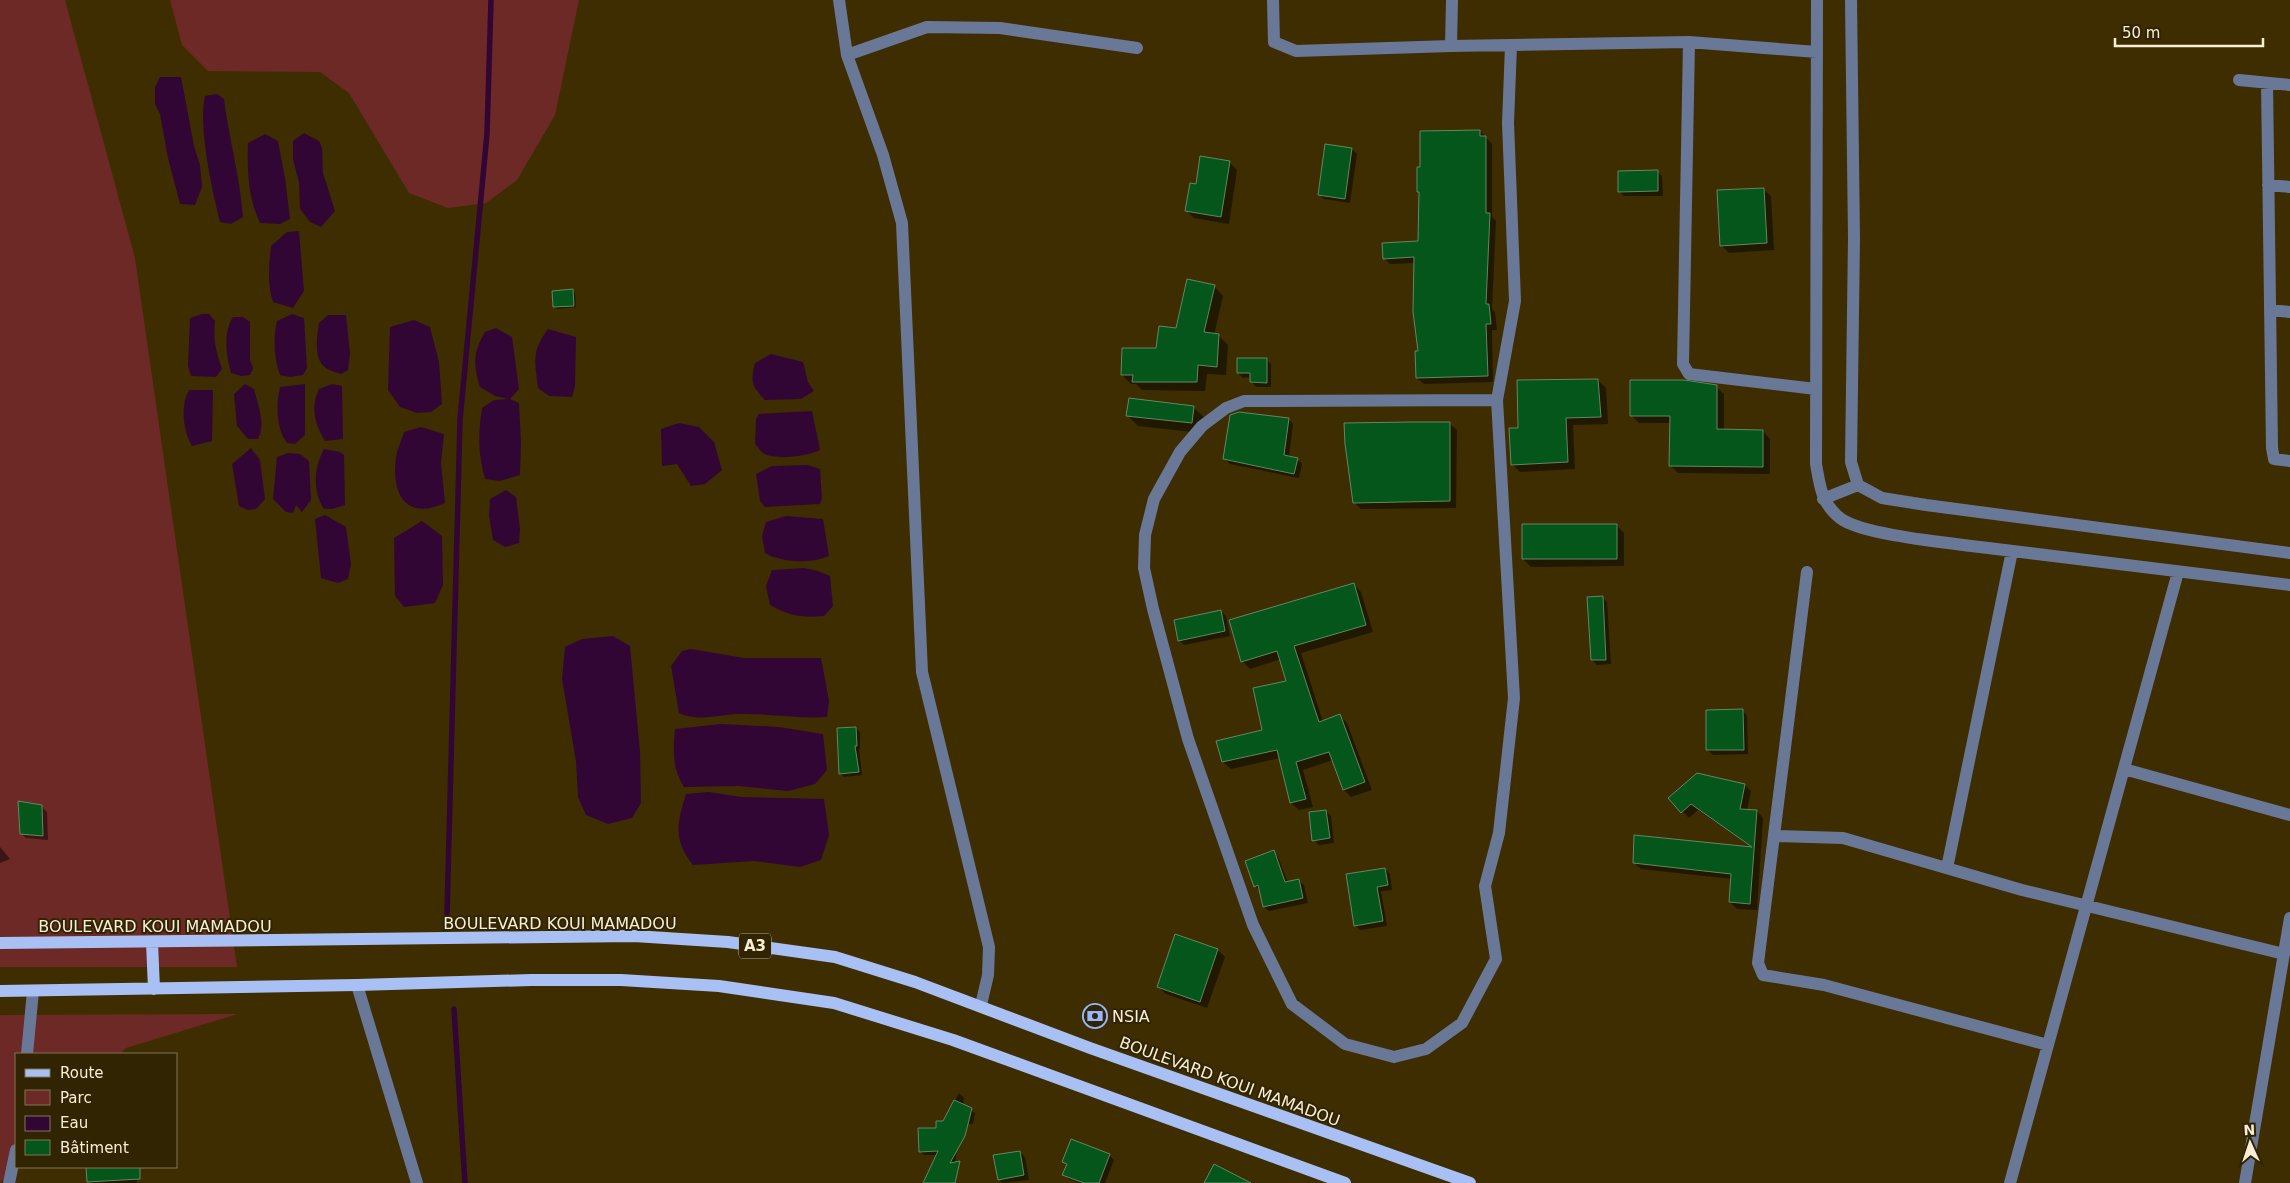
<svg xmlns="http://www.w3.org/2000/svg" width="2290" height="1183" font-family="'DejaVu Sans',sans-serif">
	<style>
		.green { fill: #6d2925 }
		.water { fill: #320634 }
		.shadow { fill: #0007 }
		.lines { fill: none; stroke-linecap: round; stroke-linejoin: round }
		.stream { stroke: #320634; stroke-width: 5.5 }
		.building { fill: #04561a; stroke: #638766 }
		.minor { stroke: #6a7898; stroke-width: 12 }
		.major { stroke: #a9c0f5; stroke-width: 12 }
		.labels { text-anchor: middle; stroke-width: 4; stroke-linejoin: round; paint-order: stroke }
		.shield { fill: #312403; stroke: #bcb197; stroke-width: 1 }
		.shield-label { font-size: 15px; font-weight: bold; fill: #f8edd6 }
		.street-label { font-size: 16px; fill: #f8edd6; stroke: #312403 }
		.poi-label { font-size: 16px; fill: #f8edd6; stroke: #312403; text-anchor: start }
	</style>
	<rect width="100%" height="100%" fill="#3e2d00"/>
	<path class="green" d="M0 0H65L135 258 237 967H0Z
		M170 0H579L555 115 517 180 486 203 448 208 409 193 349 93 320 72 208 71 182 45Z
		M238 1014 126 1048 120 1054H16V1165L0 1183V1015Z"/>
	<path class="water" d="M160 77H181L194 146 200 165 202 187 195 205 180 204 168 158 160 114 155 104V87Z
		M217 94 224 99C229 139 240 177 243 217L231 224 220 222C212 190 198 126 205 96Z
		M304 133 319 141 322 148 323 173 335 211 321 227 310 222 300 209 299 183 293 159V141Z
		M265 134 278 141 285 178 290 219 280 224 260 223C248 198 247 170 248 143Z
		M299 231 304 291 293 308 273 302C267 284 269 265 271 246L287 232Z
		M202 314H209L215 321C213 342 216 350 222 369L216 377 191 376 188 366 190 318Z
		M292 314 304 318 307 368 303 375 290 377 280 375C274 359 273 338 277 321Z
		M328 315H346L350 354 348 370 341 374C336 372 330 371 326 368 313 360 317 336 319 323Z
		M233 317H243L250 322V360L253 368 250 375 241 376 231 373C226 356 223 332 233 317Z
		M414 320 430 327 439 362 442 404 431 412 417 413 400 407 388 390 390 327Z
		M496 328 512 337 519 389 510 399 519 403 521 443 520 475 500 481 485 479C478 453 478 435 482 408L494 400 508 399 495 396 480 387C473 365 473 352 485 332Z
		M548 329 576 337 575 386 572 397 549 396 538 388C535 361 531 352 548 329Z
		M771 354 803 362 808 382 814 391 801 399 765 400C752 386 750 382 755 363Z
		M245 384 254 389C258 405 266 424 258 439H248L237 426 234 394Z
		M305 384V435L295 444 287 443C276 429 276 404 280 387Z
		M332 384 342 386 343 439 325 441C315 424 310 408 319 389Z
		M189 390H213L212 441 192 446C183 430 180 406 189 390Z
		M812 411 820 450C807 456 775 461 763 453 760 451 758 447 755 444L756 419 759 414Z
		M679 423 699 427 714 442 722 470 705 484 691 486 677 464 662 466 661 429Z
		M421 427 444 434 441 463 445 503C406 521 391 494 396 458 397 449 402 440 404 432Z
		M251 448 260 460 265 499 256 509 248 510 239 506 232 464Z
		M324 449 340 452 344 455 345 505 332 509H324C312 490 314 468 324 449Z
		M288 453 300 454 309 461 311 500 302 512 296 505 293 513 286 512 273 499 277 457Z
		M808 465 820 469 822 498 820 504 765 507 760 501 756 474 772 466Z
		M506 490 516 497 520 529 519 543 505 547 493 540 489 516 490 499Z
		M325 515 346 527 351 564 348 579 338 583 321 578 315 519Z
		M786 516 823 519 829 556C811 564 783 563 765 553L762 536 766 522Z
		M422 521 442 536 443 585 435 603 404 607 395 596 394 538Z
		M804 568 818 571 830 576 833 606 824 616C801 618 790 616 770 605L766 586 772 570Z
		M613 636 630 646 640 752 641 803 632 818 608 824 586 815 578 797 576 761 562 679 565 647 582 639Z
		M691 649 744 658H821L829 701 827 717C797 719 767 713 737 714 717 715 698 722 679 713L671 666 682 651Z
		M721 724 779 727 823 734 827 770 815 784 788 791 738 786 684 787C672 768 673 751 675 729Z
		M709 792 741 797 824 799 829 835 821 860 800 867 754 861 693 865C673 841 677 823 686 794Z"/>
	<path class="shadow" d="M1480 131 1492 144V217L1496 221 1492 309 1495 312 1497 330H1492L1493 382 1424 384 1417 378 1420 352 1415 263 1390 264 1384 258 1419 243 1420 193 1418 191Z
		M1352 149 1357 154 1350 203 1324 199 1319 194Z
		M1229 162 1237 170 1229 224 1194 218 1187 211 1197 185Z
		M1657 172 1662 176 1663 196H1624L1619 191Z
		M1763 189 1771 196 1774 250 1729 253 1721 245Z
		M1214 286 1223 296 1214 335H1218L1228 345 1226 375 1207 374 1205 391 1142 390 1136 384H1131L1122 375 1157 349 1177 330Z
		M573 291 575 293 576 307 557 309 555 307Z
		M1266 359 1271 364V387H1256L1252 382V377L1243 378 1238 373Z
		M1598 380 1606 388 1608 424 1573 425 1575 469 1520 472 1512 464 1520 429Z
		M1716 387 1724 394V431H1763L1770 439V474L1678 473 1670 465 1671 423H1639L1631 415Z
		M1193 407 1204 417 1202 433 1138 426 1128 416Z
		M1288 419 1293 424 1289 457 1297 459 1302 464 1299 478 1230 464 1225 459Z
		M1449 423 1457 430 1456 508 1361 509 1354 502Z
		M1616 525 1624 533V566L1531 567 1523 559Z
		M1354 585 1361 592 1373 632 1301 653 1323 722 1340 716 1347 723 1372 790 1351 797 1344 790 1333 760 1303 770 1313 807 1299 810 1291 803 1280 758 1231 769 1223 762 1218 741 1264 731 1288 682 1281 659 1250 669 1242 661Z
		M1602 597 1607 602 1611 664 1597 665 1592 660Z
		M1221 611 1226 616 1230 636 1184 645 1179 640Z
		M1743 711 1747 716 1748 754 1713 755 1708 750Z
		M856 728 860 732V749H859L862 775 844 777 840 773 838 759Z
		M1745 785 1751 791 1747 810 1757 811 1763 818 1757 910 1737 909 1730 902 1732 879 1641 869 1634 863 1753 848 1698 810 1689 818 1670 798Z
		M42 807 47 812 48 840 26 838 21 833Z
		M1326 811 1331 816 1334 843 1319 845 1314 840Z
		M0 847 10 859 0 863Z
		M1273 852 1278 857 1288 883 1299 881 1304 885 1308 903 1269 911 1264 907 1261 892 1255 886Z
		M1385 869 1390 874 1392 890 1381 891 1387 926 1360 930 1355 925Z
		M1218 950 1225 957 1207 1008 1166 994 1158 987Z
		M959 1093 964 1098 963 1105 975 1113 973 1124 960 1123 953 1183H925L938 1155H924L920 1151 944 1123Z
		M1020 1152 1025 1157 1029 1180 1002 1183 999 1179Z
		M1109 1155 1114 1160 1105 1183H1079L1069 1179 1064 1174 1067 1165 1063 1162Z
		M87 1167H137V1183H90Z"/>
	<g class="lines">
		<path class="stream" d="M447 913 460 420 487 134 491 0
			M454 1009 465 1183"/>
	</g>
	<path class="building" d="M1480 130V136H1486V213H1490L1486 304H1489L1491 324H1486L1488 376 1416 378 1415 351H1418L1413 312 1414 257 1383 259 1382 243 1418 241 1419 192H1417V167H1420V131Z
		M1325 144 1352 148 1345 199 1318 195Z
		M1200 156 1230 161 1221 217 1185 211 1190 183 1196 184Z
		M1658 170V191L1618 192V171Z
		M1764 188 1767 243 1720 246 1717 190Z
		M1187 279 1215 285 1204 332 1219 334 1217 367 1198 365 1197 382H1132L1133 375H1121L1122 348H1156L1159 326 1176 328Z
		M573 289 574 306 553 307 552 291Z
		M1237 358H1267V383L1250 382V373H1237Z
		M1598 379 1601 417 1566 418 1568 462 1511 465 1509 428H1518L1517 380Z
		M1630 380H1684L1717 385V429L1763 430V467L1669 466 1670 416H1630Z
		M1129 398 1194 406 1192 423 1126 416Z
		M1239 412 1289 418 1284 455 1298 458 1294 474 1223 459 1230 415Z
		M1410 422H1450V501L1353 503 1345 444 1344 423Z
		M1522 524H1617V559H1522Z
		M1354 583 1366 625 1294 646 1319 722 1340 714 1365 782 1343 790 1329 752 1296 762 1306 799 1290 803 1277 750 1222 762 1216 741 1262 730 1253 688 1286 681 1277 651 1241 662 1229 620Z
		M1603 596 1606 660H1591L1587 597Z
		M1221 610 1225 631 1178 641 1174 620Z
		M1743 709 1744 750H1706V710Z
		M856 727 857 746H855L859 772 839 774 837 728Z
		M1697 773 1745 784 1740 809 1757 810 1750 904 1729 902 1731 874 1633 863 1634 835 1752 847 1691 804 1681 813 1668 798Z
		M18 801 42 805 43 836 20 834Z
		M1326 810 1330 838 1312 841 1309 812Z
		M1274 850 1285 882 1299 879 1303 898 1263 907 1258 885 1254 887 1245 861Z
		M1385 868 1388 885 1377 887 1383 921 1354 926 1346 874Z
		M1175 934 1218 949 1200 1002 1157 987Z
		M954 1100 972 1108 965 1136 950 1163 960 1161 955 1183H923L938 1151 919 1152 918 1128H936V1121H943Z
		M1071 1139 1110 1154 1099 1183H1084L1062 1175 1067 1164 1062 1162Z
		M1020 1151 1024 1175 998 1180 993 1155Z
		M1214 1164 1251 1183H1204Z
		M86 1167H140V1179L87 1182Z"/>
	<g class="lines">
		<path class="minor" d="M839 0 847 55 883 155 902 223 922 672 989 947 988 975 981 1005
			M1273 0 1274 42 1296 51 1451 46
			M1452 0 1451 46 1689 42 1817 52
			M1817 0 1816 464C1820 486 1821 503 1840 518 1861 535 1950 543 1980 547 2084 560 2187 573 2290 585
			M1851 0 1854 238 1851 462 1858 485 1882 498 1926 505 2290 553
			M1689 42 1683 364 1689 374 1816 389
			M847 55 927 27 1000 28 1137 48
			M2239 80 2290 85
			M2267 83 2272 448 2274 459 2290 461
			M2268 185 2290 187
			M2270 310 2290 312
			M1497 400 1244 401 1226 408 1202 426 1180 452 1154 499 1145 535 1144 568 1153 609 1188 739 1253 925 1292 1004 1345 1044 1394 1057 1426 1049 1462 1023 1496 959 1485 886 1499 833 1514 698 1497 400 1515 301 1508 123 1511 46
			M1823 499 1858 485
			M1807 572 1758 963 1763 975 1824 985 2048 1045
			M2124 769 2290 815
			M1774 836 1843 838 2022 890 2284 954
			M1947 868 2012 551
			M357 985 417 1183
			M27 1054 33 991
			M9 1183 16 1150
			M2010 1183 2178 572
			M2245 1183 2290 918"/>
		<path class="major" d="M152 942 154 989
			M0 943 634 936 728 942 835 957 915 982 1090 1048 1470 1183
			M0 991 357 985 531 980H621L719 986 834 1003 953 1040 1345 1183"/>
	</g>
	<defs>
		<symbol id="bank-ring" viewBox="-11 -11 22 22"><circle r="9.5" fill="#312403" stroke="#97b6fd" stroke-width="1.5"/><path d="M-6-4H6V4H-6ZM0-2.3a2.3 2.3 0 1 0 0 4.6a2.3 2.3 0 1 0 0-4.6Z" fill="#97b6fd"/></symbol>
	</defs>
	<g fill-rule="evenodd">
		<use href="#bank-ring" x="1081" y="1002" width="28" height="28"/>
	</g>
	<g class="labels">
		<rect class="shield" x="739" y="933.5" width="32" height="25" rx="4"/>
		<g class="shield-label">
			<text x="755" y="951">A3</text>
		</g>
		<g class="street-label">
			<text x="560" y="929">BOULEVARD KOUI MAMADOU</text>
			<text x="155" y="932">BOULEVARD KOUI MAMADOU</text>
			<text transform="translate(1230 1081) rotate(20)" y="6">BOULEVARD KOUI MAMADOU</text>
		</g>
		<g class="poi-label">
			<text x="1112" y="1022">NSIA</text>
		</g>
	</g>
	<rect x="15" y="1053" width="162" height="115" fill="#312403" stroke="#817457"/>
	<rect x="25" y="1069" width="25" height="8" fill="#a9c0f5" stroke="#817457"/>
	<text x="60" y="1078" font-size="15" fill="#f8edd6">Route</text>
	<rect x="25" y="1090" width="25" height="15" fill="#6d2925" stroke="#817457"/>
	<text x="60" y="1103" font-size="15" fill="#f8edd6">Parc</text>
	<rect x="25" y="1116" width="25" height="15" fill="#320634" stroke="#817457"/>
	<text x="60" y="1128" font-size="15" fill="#f8edd6">Eau</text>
	<rect x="25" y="1140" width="25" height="15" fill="#04561a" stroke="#817457"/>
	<text x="60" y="1153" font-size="15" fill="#f8edd6">Bâtiment</text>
	<g transform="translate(2250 1143) rotate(357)" stroke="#312403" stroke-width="4" paint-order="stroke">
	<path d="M0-4L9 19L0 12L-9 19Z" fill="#f8edd6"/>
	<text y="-8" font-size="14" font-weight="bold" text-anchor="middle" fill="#f8edd6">N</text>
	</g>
	<path d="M2115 38v8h148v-8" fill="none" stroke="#f8edd6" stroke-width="2.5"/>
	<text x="2122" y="38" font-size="15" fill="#f8edd6" stroke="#312403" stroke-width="4" paint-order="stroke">50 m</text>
</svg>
